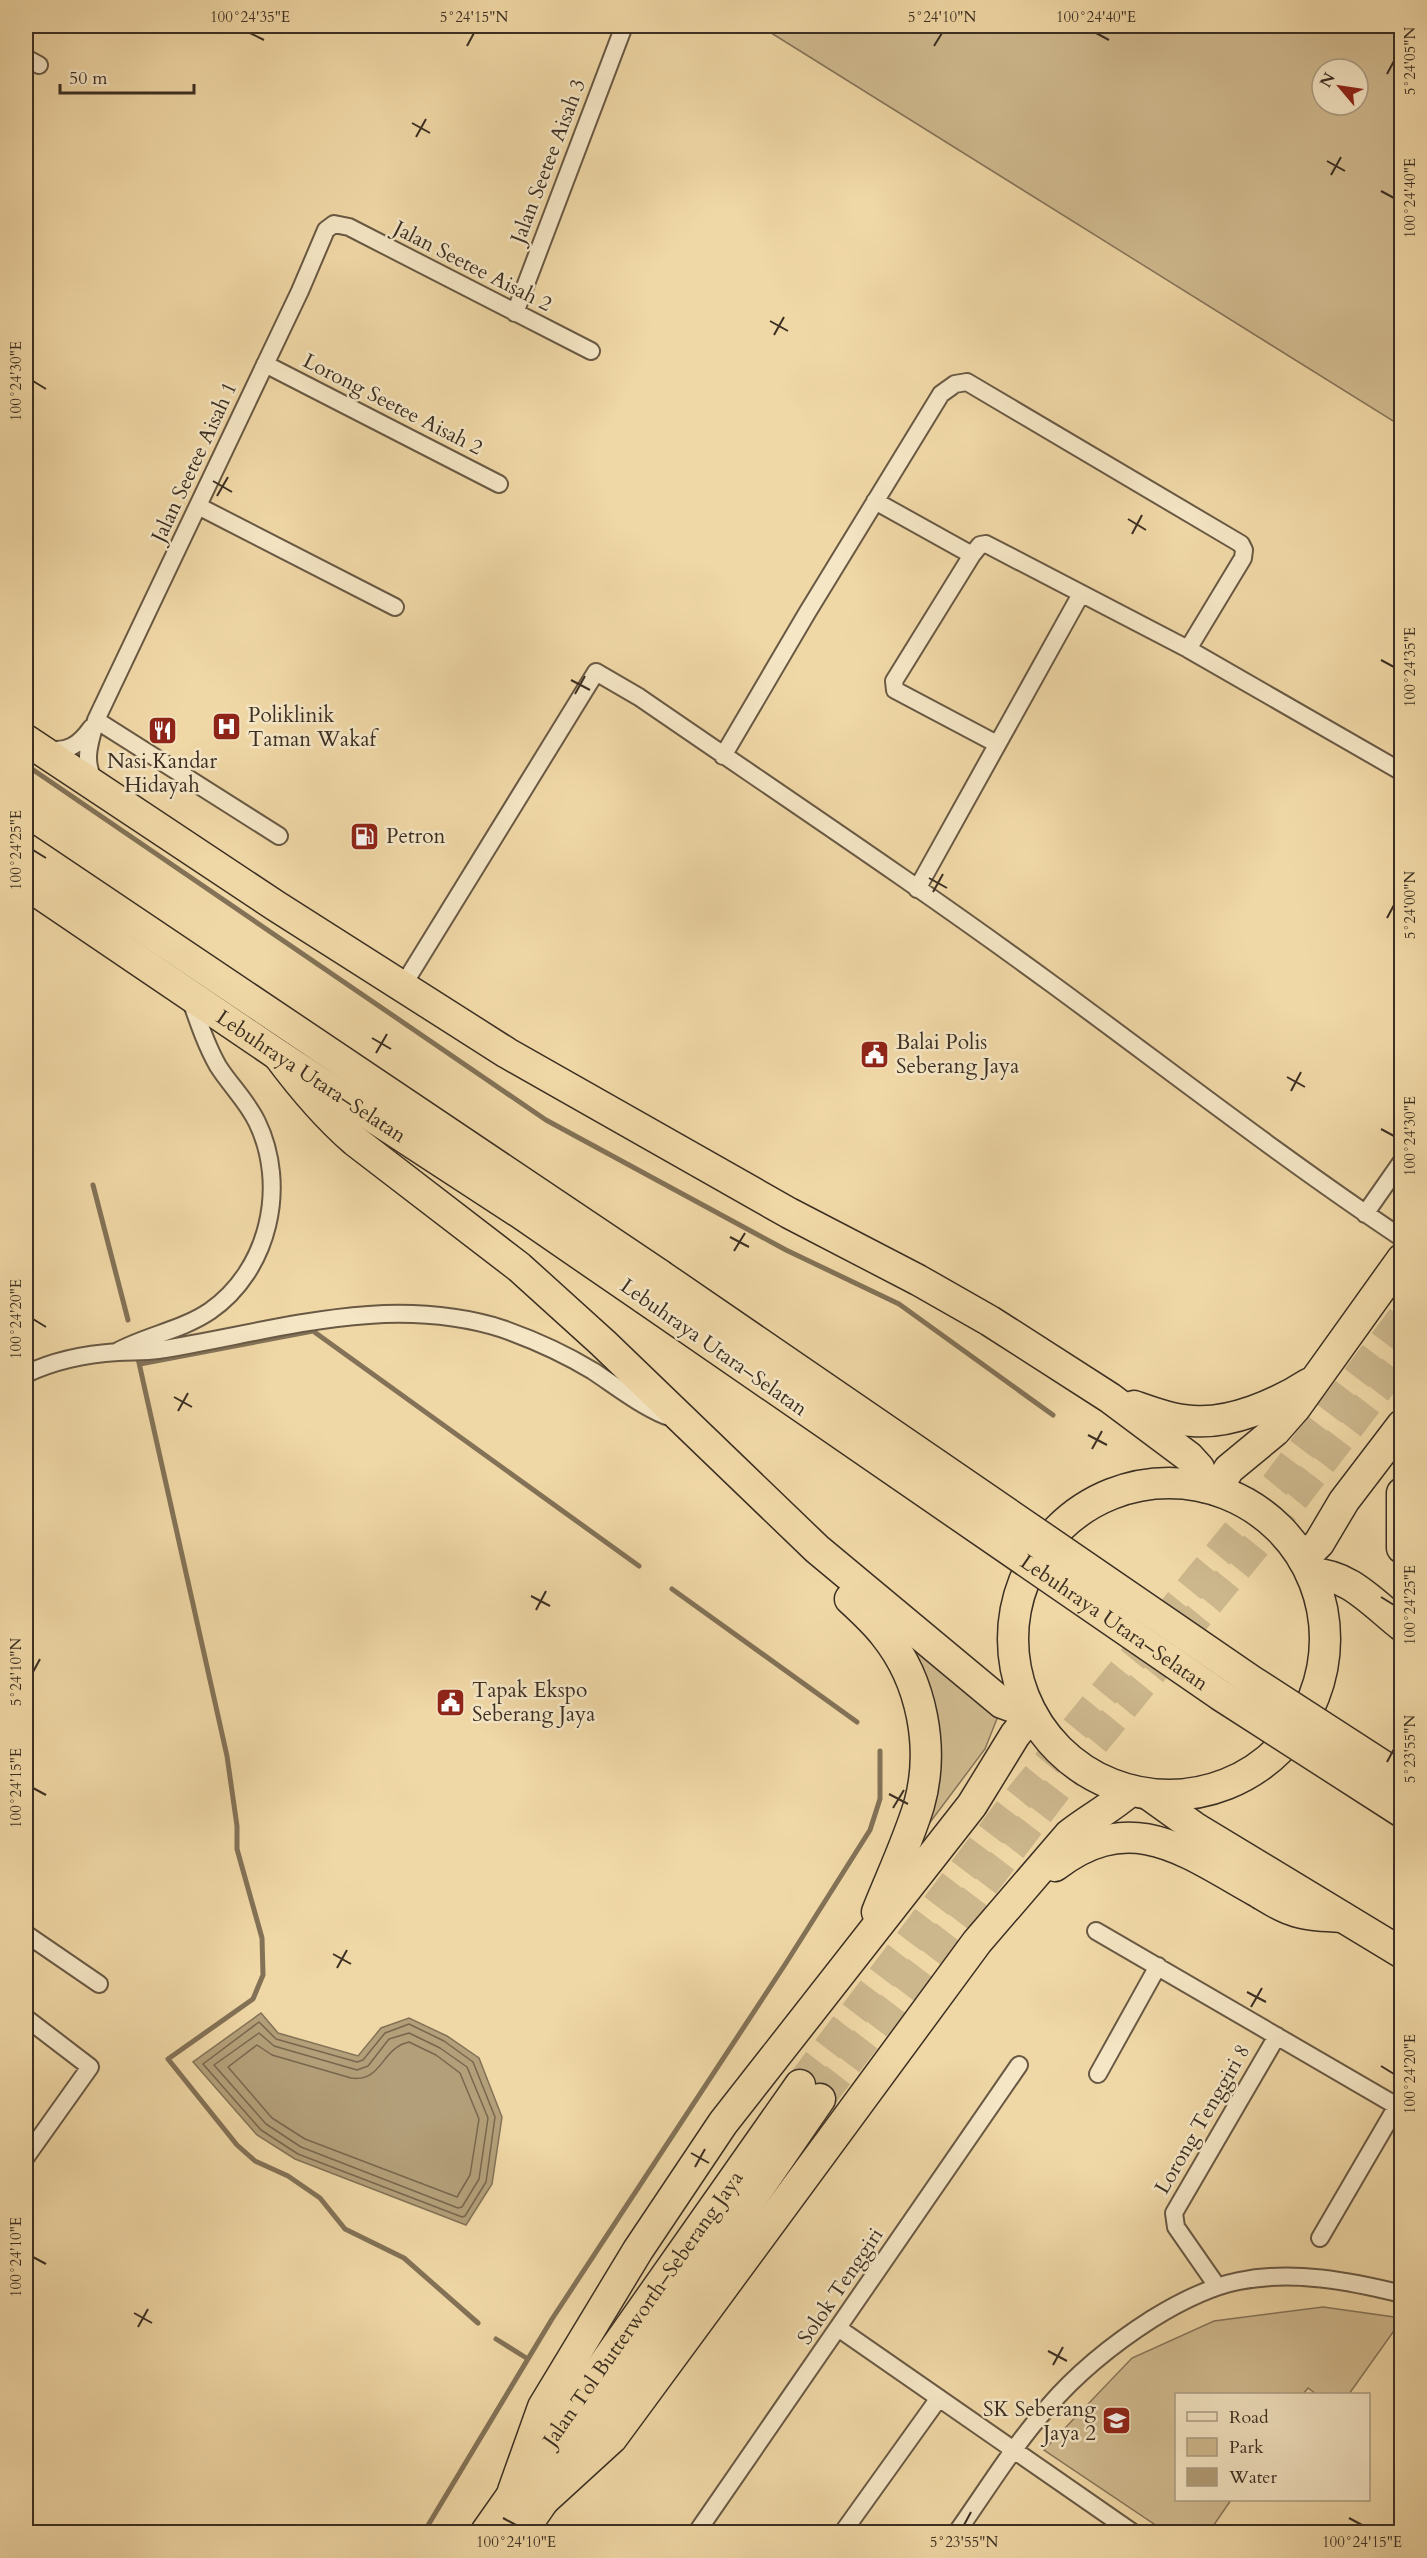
<svg xmlns="http://www.w3.org/2000/svg" width="1427" height="2558" font-family="Cardo,serif">
	<style>
		.green { fill: #d1bb90; stroke: #86755a; stroke-width: 1.5; fill-rule: evenodd }
		.water { fill: #b39f79; stroke: #837257; stroke-width: 1.5 }
		.lines { fill: none; stroke-linecap: round; stroke-linejoin: round }
		.shore { stroke: #78674e; stroke-width: 1.5 }
		.stream { stroke: #837257; stroke-width: 5 }
		.highway-tunnel { stroke: #ccb68c; stroke-width: 30; stroke-dasharray: 30 15; stroke-linecap: butt }
		.street-casing { stroke: #695944; stroke-width: 20 }
		.highway-casing { stroke: #3c2f23; stroke-width: 33 }
		.street { stroke: #f5e6c5; stroke-width: 16 }
		.highway { stroke: #f0d8a6; stroke-width: 30 }
		.highway-bridge-casing { stroke: #3c2f23; stroke-width: 33; stroke-linecap: butt }
		.highway-bridge { stroke: #f0d8a6; stroke-width: 30 }
		.ticks { fill: none; stroke: #3c2f23; stroke-width: 2 }
		.labels { text-anchor: middle; stroke-width: 5; stroke-linejoin: round; paint-order: stroke }
		.street-label { font-size: 21px; fill: #3c2f23; stroke: #f5e6c5 }
		.poi-label { font-size: 21px; fill: #3c2f23; stroke: #f5e6c5; text-anchor: start }
		.neatline { fill: none; stroke: #3c2f23; stroke-width: 2 }
		.ticks-label { font-size: 15px; text-anchor: middle; fill: #3c2f23 }
	</style>
	<rect width="100%" height="100%" fill="#f0d8a6"/>
	<filter id="stains"><feTurbulence type="fractalNoise" baseFrequency=".00333" numOctaves="4"/><feColorMatrix values="0 0 0 0 .2 0 0 0 0 .09 0 0 0 0 .02 0 0 0 .5 -.17"/></filter>
	<radialGradient id="worn" r=".72"><stop offset=".6" stop-color="#630" stop-opacity="0"/><stop offset="1" stop-color="#630" stop-opacity=".3"/></radialGradient>
	<path class="green" d="M760 26H1401V426ZM1322 69H1358V105H1322Z
		M879 1608 1000 1711 985 1749 907 1853 930 1799Z
		M1323 2307 1401 2318V2321L1349 2394H1316L1308 2388 1303 2394H1176V2500H1231L1209 2532H1166L1044 2450 1132 2358 1214 2321Z"/>
	<path class="water" d="M261 2013 278 2033 358 2056 381 2028 409 2018 447 2036 479 2058 502 2117 492 2184 466 2225 295 2159 257 2135 193 2062Z"/>
	<g class="lines">
		<path class="shore" d="M259 2022 276 2039 357 2062 363 2060 385 2033 409 2024 444 2041 473 2062 495 2117 486 2182 465 2216 462 2217 298 2154 261 2130 203 2064Z
			M259 2033 274 2046 357 2070 368 2066 389 2039 409 2033 440 2048 467 2067 488 2118 479 2179 462 2207 458 2208 301 2147 266 2124 214 2065Z
			M409 2042 436 2055 460 2073 479 2119 470 2175 457 2197 305 2139 272 2118 228 2067 257 2045 272 2055 351 2078C382 2083 381 2048 409 2042Z"/>
		<path class="stream" d="M26 765 546 1120 786 1250 899 1304 1053 1415
			M93 1185 128 1320
			M137 1354 227 1756 237 1826V1849L262 1938 263 1975 253 1999 168 2059 237 2145 255 2161 288 2176 320 2198 345 2229 404 2258 478 2323
			M140 1364 313 1331 639 1566
			M672 1589 857 1722
			M1397 1656 1402 1659
			M496 2339 528 2359
			M424 2532 552 2319 786 1963 870 1830 880 1799V1751"/>
		<path class="highway-tunnel" d="M800 2085 1013 1805 1276 1484 1402 1318
			M820 2099 1067 1776 1296 1496 1402 1358"/>
		<defs>
			<path id="street" d="M26 58 39 65
				M515 313 624 26
				M265 364 499 484
				M875 501 972 555
				M198 506 395 607
				M96 720 279 836
				M997 744 895 690 894 681 972 555 980 545 986 544 1188 649 1402 772
				M46 749C67 753 79 745 91 728
				M723 756 807 613 941 394 955 384 967 382 1241 544 1244 550 1243 558 1188 649
				M95 782C82 761 90 742 96 720L300 291 326 230 334 224 349 227 591 351
				M917 889 1081 594
				M402 987 596 672 639 697C777 792 917 885 1052 984 1168 1069 1282 1158 1402 1238
				M1365 1214 1402 1161
				M118 1351C148 1335 182 1330 210 1311 269 1270 288 1186 257 1122 247 1101 230 1085 218 1066 206 1045 198 1021 190 998
				M26 1374C53 1361 87 1354 118 1352 131 1351 144 1352 158 1350 273 1332 387 1292 503 1329 534 1340 565 1354 593 1371 617 1387 640 1405 666 1416
				M1096 1931 1402 2109
				M26 1934 99 1984
				M26 2018 90 2067 26 2157
				M1098 2074 1158 1966
				M1320 2238 1397 2106
				M1217 2286 1176 2227 1174 2213 1277 2036
				M838 2328 1132 2532
				M697 2532 1019 2065
				M843 2532 939 2398
				M957 2532C986 2491 1014 2445 1048 2407 1078 2372 1113 2344 1152 2319 1178 2303 1208 2287 1239 2281 1292 2270 1350 2281 1402 2294"/>
			<g id="highway">
				<path d="M26 740 276 906 507 1053 789 1213 918 1280 990 1321 1110 1398 1189 1457 1199 1468 1205 1487"/>
				<path d="M26 849 660 1275"/>
				<path id="s1" d="M26 884 278 1055 520 1213 645 1299"/>
				<path d="M278 1055C301 1086 325 1115 355 1141L519 1267 603 1343 817 1549 1002 1703 1013 1707H1028"/>
				<path d="M1134 1406C1154 1413 1173 1420 1193 1421 1231 1424 1277 1404 1308 1384"/>
				<circle cx="1169" cy="1639" r="156"/>
				<path d="M1216 1490 1229 1469 1275 1431 1296 1407 1402 1259"/>
				<path d="M1402 1493V1548"/>
				<path d="M1303 1559 1319 1543 1344 1501 1402 1425"/>
				<path d="M1311 1574C1347 1572 1375 1605 1402 1626"/>
				<path d="M850 1599C862 1610 875 1622 885 1635 922 1681 935 1748 919 1805 908 1841 891 1877 877 1912"/>
				<path d="M1148 1794 1194 1827 1402 1953"/>
				<path d="M1055 1866C1131 1807 1186 1852 1256 1891 1268 1898 1279 1906 1292 1910 1308 1916 1325 1916 1342 1917"/>
				<path d="M513 2491 543 2407 638 2250 723 2123 972 1805 1015 1735 1032 1714"/>
				<path d="M542 2502 612 2438 977 1942 1069 1835C1089 1819 1111 1808 1130 1791"/>
				<path id="s2" d="M486 2532 800 2085"/>
				<path d="M522 2532 820 2099"/>
			</g>
		</defs>
		<use href="#street" class="street-casing"/>
		<use href="#highway" class="highway-casing"/>
		<use href="#street" class="street"/>
		<use href="#highway" class="highway"/>
		<defs>
			<g id="highway-bridge">
				<path d="M660 1275 1252 1681 1402 1778"/>
				<path id="s3" d="M645 1299 1220 1695 1402 1812"/>
			</g>
		</defs>
		<use href="#highway-bridge" class="highway-bridge-casing"/>
		<use href="#highway-bridge" class="highway-bridge"/>
	</g>
	<path class="ticks" d="M250 33 264 40M1096 33 1109 40M467 46 474 33M934 46 942 33M1387 74 1394 61M412 123 430 133M416 137 426 119M1327 161 1345 171M1331 175 1341 157M1381 191 1394 198M770 321 788 331M774 335 784 317M33 381 46 389M213 481 232 492M217 496 228 477M1128 519 1146 530M1132 534 1142 515M1381 660 1394 667M571 680 590 690M575 694 585 676M33 850 46 858M929 878 947 888M933 892 943 874M1387 918 1394 905M372 1038 391 1049M376 1053 387 1034M1287 1077 1305 1087M1291 1091 1301 1072M1381 1129 1394 1136M730 1237 749 1247M734 1251 745 1233M33 1319 46 1327M174 1397 192 1407M178 1411 188 1393M1088 1435 1107 1445M1092 1449 1102 1431M531 1596 550 1606M1381 1597 1394 1605M536 1610 546 1591M33 1672 40 1659M1387 1762 1394 1749M33 1788 46 1795M889 1794 908 1804M893 1808 904 1790M333 1954 351 1964M337 1968 347 1950M1247 1992 1266 2002M1251 2007 1262 1988M1381 2066 1394 2074M691 2153 709 2163M695 2167 705 2149M33 2257 46 2264M134 2313 152 2323M138 2327 148 2309M1048 2351 1067 2361M1053 2365 1063 2347M503 2518 516 2525M1349 2518 1362 2525M964 2525 971 2512"/>
	<defs>
		<symbol id="hospital-square" viewBox="-11 -11 22 22"><rect x="-9" y="-9" width="18" height="18" rx="4" fill="#8f2418" stroke="#f5e6c5"/><path d="M-5-5h3v3.5h4V-5h3V5h-3V1.5h-4V5h-3Z" fill="#fff"/></symbol>
		<symbol id="restaurant-square" viewBox="-11 -11 22 22"><rect x="-9" y="-9" width="18" height="18" rx="4" fill="#8f2418" stroke="#f5e6c5"/><path d="M-5-6h1v4h1v-4h1v4h1v-4h1v5L-1.5 .5V6h-2V.5L-5-1ZM5-6V6H3V1.5H1.5Q1.5-4 5-6Z" fill="#fff"/></symbol>
		<symbol id="fuel-square" viewBox="-11 -11 22 22"><rect x="-9" y="-9" width="18" height="18" rx="4" fill="#8f2418" stroke="#f5e6c5"/><path d="M-5.5-6h7V0h2V4h1.3V-2.5L3-4.5l.8-.8L6-3V5H2.5V1h-1V6h-7ZM-4.2-4.7v3.2H.2V-4.7Z" fill="#fff"/></symbol>
		<symbol id="civic-square" viewBox="-11 -11 22 22"><rect x="-9" y="-9" width="18" height="18" rx="4" fill="#8f2418" stroke="#f5e6c5"/><path d="M-.6-6.5H3V-4.5H.6V-3L4-1V1h2V6H-6V1h2V-1L-.6-3ZM-1.2 2.5V6h2.4V2.5Z" fill="#fff"/></symbol>
		<symbol id="school-square" viewBox="-11 -11 22 22"><rect x="-9" y="-9" width="18" height="18" rx="4" fill="#8f2418" stroke="#f5e6c5"/><path d="M0-5L7-2L0 1L-7-2ZM-4 1L0 2.5L4 1V4Q0 6-4 4Z" fill="#fff"/></symbol>
	</defs>
	<g fill-rule="evenodd">
		<use href="#hospital-square" x="210" y="710" width="33" height="33"/>
		<use href="#restaurant-square" x="146" y="714" width="33" height="33"/>
		<use href="#fuel-square" x="348" y="820" width="33" height="33"/>
		<use href="#civic-square" x="858" y="1038" width="33" height="33"/>
		<use href="#civic-square" x="434" y="1686" width="33" height="33"/>
		<use href="#school-square" x="1100" y="2404" width="33" height="33"/>
	</g>
	<g class="labels">
		<g class="street-label">
			<text transform="translate(548 161) rotate(-69)" y="7">Jalan Seetee Aisah 3</text>
			<text transform="translate(473 266) rotate(27)" y="7">Jalan Seetee Aisah 2</text>
			<text transform="translate(393 404) rotate(27)" y="7">Lorong Seetee Aisah 2</text>
			<text transform="translate(194 462) rotate(-65)" y="7">Jalan Seetee Aisah 1</text>
			<text dy="7" stroke="none"><textPath href="#s1" startOffset="344">Lebuhraya Utara–Selatan</textPath></text>
			<text transform="translate(714 1347) rotate(35)" y="7">Lebuhraya Utara–Selatan</text>
			<text dy="7" stroke="none"><textPath href="#s3" startOffset="570">Lebuhraya Utara–Selatan</textPath></text>
			<text transform="translate(1202 2119) rotate(-60)" y="7">Lorong Tenggiri 8</text>
			<text transform="translate(840 2286) rotate(-56)" y="7">Solok Tenggiri</text>
			<text dy="7" stroke="none"><textPath href="#s2" startOffset="273">Jalan Tol Butterworth–Seberang Jaya</textPath></text>
		</g>
		<g class="poi-label">
			<text x="248" y="722">Poliklinik<tspan x="248" dy="24">Taman Wakaf</tspan></text>
			<text x="162" y="768" text-anchor="middle">Nasi Kandar<tspan x="162" dy="24">Hidayah</tspan></text>
			<text x="386" y="843">Petron</text>
			<text x="896" y="1049">Balai Polis<tspan x="896" dy="24">Seberang Jaya</tspan></text>
			<text x="472" y="1697">Tapak Ekspo<tspan x="472" dy="24">Seberang Jaya</tspan></text>
			<text x="1096" y="2416" text-anchor="end">SK Seberang<tspan x="1096" dy="24">Jaya 2</tspan></text>
		</g>
	</g>
	<rect width="1427" height="2558" fill="none" stroke="#f0d8a6" stroke-width="66"/>
	<rect x="1175" y="2393" width="195" height="108" fill="#f5e6c5" stroke="#ab9d84" stroke-width="1.5"/>
	<rect x="1187" y="2412" width="30" height="9" fill="#f5e6c5" stroke="#ab9d84" stroke-width="1.5"/>
	<text x="1229" y="2423" font-size="18" fill="#3c2f23">Road</text>
	<rect x="1187" y="2438" width="30" height="18" fill="#d1bb90" stroke="#ab9d84" stroke-width="1.5"/>
	<text x="1229" y="2453" font-size="18" fill="#3c2f23">Park</text>
	<rect x="1187" y="2468" width="30" height="18" fill="#b39f79" stroke="#ab9d84" stroke-width="1.5"/>
	<text x="1229" y="2483" font-size="18" fill="#3c2f23">Water</text>
	<g transform="translate(1340 87) rotate(299)"><circle r="28" fill="#f5e6c5" stroke="#ab9d84" stroke-width="1.5"/>
	<path d="M0-4.5L10 22L0 15L-10 22Z" fill="#8f2418"/>
	<text y="-9" font-size="16" font-weight="bold" text-anchor="middle" fill="#3c2f23">N</text>
	</g>
	<path d="M60 84v9h134v-9" fill="none" stroke="#3c2f23" stroke-width="3"/>
	<text x="69" y="84" font-size="18" fill="#3c2f23" stroke="#f5e6c5" stroke-width="4.5" paint-order="stroke">50 m</text>
	<rect x="33" y="33" width="1361" height="2492" class="neatline"/>
	<g class="ticks-label">
		<text x="250" y="22">100°24'35"E</text>
		<text x="474" y="22">5°24'15"N</text>
		<text x="942" y="22">5°24'10"N</text>
		<text x="1096" y="22">100°24'40"E</text>
		<text transform="translate(1410 61) rotate(-90)" y="5">5°24'05"N</text>
		<text transform="translate(1410 198) rotate(-90)" y="5">100°24'40"E</text>
		<text transform="translate(16 381) rotate(-90)" y="5">100°24'30"E</text>
		<text transform="translate(1410 667) rotate(-90)" y="5">100°24'35"E</text>
		<text transform="translate(16 850) rotate(-90)" y="5">100°24'25"E</text>
		<text transform="translate(1410 905) rotate(-90)" y="5">5°24'00"N</text>
		<text transform="translate(1410 1136) rotate(-90)" y="5">100°24'30"E</text>
		<text transform="translate(16 1319) rotate(-90)" y="5">100°24'20"E</text>
		<text transform="translate(1410 1605) rotate(-90)" y="5">100°24'25"E</text>
		<text transform="translate(16 1672) rotate(-90)" y="5">5°24'10"N</text>
		<text transform="translate(1410 1749) rotate(-90)" y="5">5°23'55"N</text>
		<text transform="translate(16 1788) rotate(-90)" y="5">100°24'15"E</text>
		<text transform="translate(1410 2074) rotate(-90)" y="5">100°24'20"E</text>
		<text transform="translate(16 2257) rotate(-90)" y="5">100°24'10"E</text>
		<text x="516" y="2547">100°24'10"E</text>
		<text x="964" y="2547">5°23'55"N</text>
		<text x="1362" y="2547">100°24'15"E</text>
	</g>
	<rect width="100%" height="100%" filter="url(#stains)"/>
	<rect width="100%" height="100%" fill="url(#worn)"/>
</svg>
